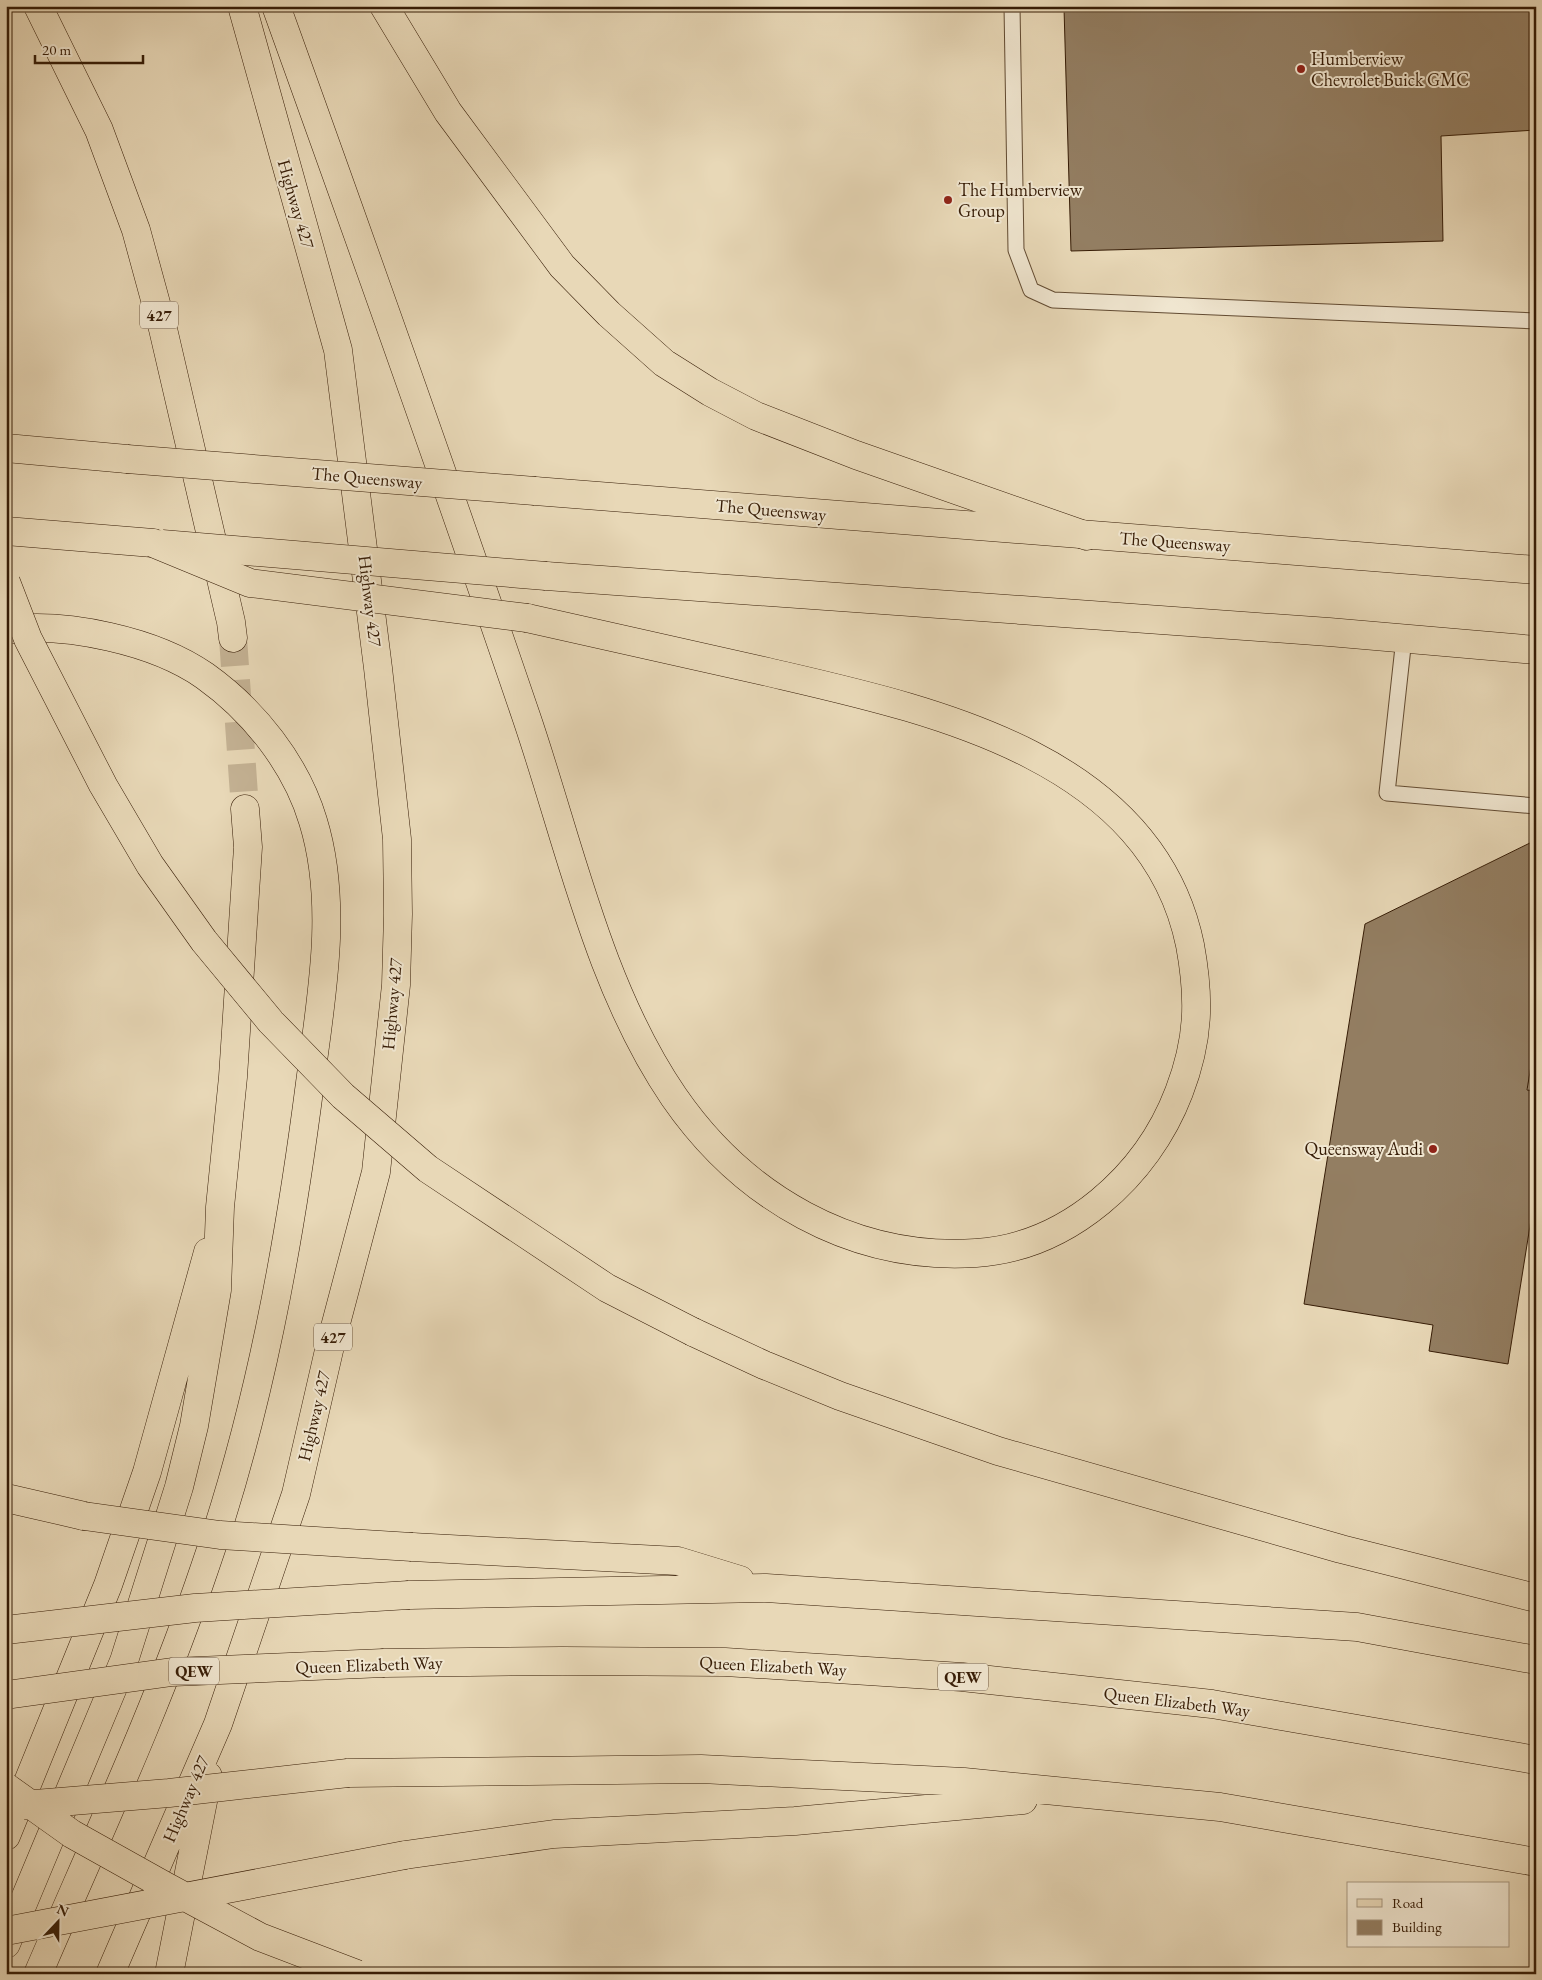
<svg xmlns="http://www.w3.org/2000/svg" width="1542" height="1980" font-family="'EB Garamond',serif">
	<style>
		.building { fill: #937e62; stroke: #361c06 }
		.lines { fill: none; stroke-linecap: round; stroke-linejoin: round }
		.highway-tunnel { stroke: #c4b294; stroke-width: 28; stroke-dasharray: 28 14; stroke-linecap: butt }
		.lane-casing { stroke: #624b32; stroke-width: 17 }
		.primary-casing { stroke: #361c06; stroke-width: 29 }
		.highway-casing { stroke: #361c06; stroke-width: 29 }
		.lane { stroke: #f0e6d0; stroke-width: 15 }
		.primary { stroke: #e8d8b7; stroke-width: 28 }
		.highway { stroke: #e8d8b7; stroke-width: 28 }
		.primary-bridge-casing { stroke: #361c06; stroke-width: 29; stroke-linecap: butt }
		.highway-bridge-casing { stroke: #361c06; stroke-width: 29; stroke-linecap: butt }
		.primary-bridge { stroke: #e8d8b7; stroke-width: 28 }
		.highway-bridge { stroke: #e8d8b7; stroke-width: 28 }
		.poi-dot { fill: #8f2418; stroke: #f0e6d0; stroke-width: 2 }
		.labels { text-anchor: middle; stroke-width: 4; stroke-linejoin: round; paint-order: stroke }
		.shield { fill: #f0e6d0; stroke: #6e5943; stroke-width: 1 }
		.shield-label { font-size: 16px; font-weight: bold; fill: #361c06 }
		.poi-label { font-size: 18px; fill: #361c06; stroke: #f0e6d0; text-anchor: start }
		.street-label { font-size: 18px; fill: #361c06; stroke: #f0e6d0 }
	</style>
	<rect width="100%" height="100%" fill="#e8d8b7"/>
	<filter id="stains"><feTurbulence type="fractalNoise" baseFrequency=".004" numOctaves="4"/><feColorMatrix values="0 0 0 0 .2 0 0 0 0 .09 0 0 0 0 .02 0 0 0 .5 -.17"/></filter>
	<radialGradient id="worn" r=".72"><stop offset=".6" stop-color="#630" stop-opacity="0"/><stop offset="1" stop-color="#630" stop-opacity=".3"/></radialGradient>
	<path class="building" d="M1101 6H1536V130L1441 136 1443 241 1071 251 1064 8Z
		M1536 840V1035L1527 1090 1536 1091V1207H1533L1508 1364 1429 1351 1433 1325 1304 1304 1365 924Z"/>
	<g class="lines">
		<path class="highway-tunnel" d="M233 638 245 809"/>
		<defs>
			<path id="lane" d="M1012 6 1016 250 1031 290 1053 300 1536 321
				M1404 638 1387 793 1536 806"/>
			<path id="primary" d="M6 448 127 459
				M535 491 1536 570
				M6 531 153 543
				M546 576 1329 632 1536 650"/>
			<path id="highway" d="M38 6 99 130 136 230 163 329 231 622 233 638
				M276 6C361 242 445 478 526 716 569 842 598 986 674 1097 743 1197 852 1261 976 1253 1068 1247 1147 1176 1179 1092 1199 1040 1200 999 1190 945 1151 755 927 709 768 672 688 654 608 636 527 618
				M384 6 448 112 562 266 609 314 664 363 710 392 756 416 856 455 1087 536
				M6 630C67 622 155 641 205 676 254 711 296 764 313 821 339 905 321 999 310 1083 289 1246 259 1412 205 1567 158 1706 96 1839 38 1974
				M693 1332 764 1365 840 1396 998 1451 1341 1549 1536 1598
				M6 1498 84 1516
				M412 1547 678 1561 740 1580
				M409 1595 766 1588 1357 1627 1536 1660
				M384 1663 562 1661 725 1662 962 1677 1212 1704 1536 1760
				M348 1773 701 1769 964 1782 1220 1807 1536 1862
				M6 1836 108 1585 147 1472 208 1252
				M405 1855 554 1834 795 1821 1023 1800
				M6 1944 124 1661 179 1487 194 1426 217 1290 220 1207 233 1077 248 847 245 809
				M110 1974 218 1724 296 1494 330 1346 376 1172 396 985 398 914 397 839 378 668 338 350 242 6
				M169 1974 208 1776"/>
		</defs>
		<use href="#lane" class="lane-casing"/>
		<use href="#primary" class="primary-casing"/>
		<use href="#highway" class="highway-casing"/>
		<use href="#lane" class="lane"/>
		<use href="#primary" class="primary"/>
		<use href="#highway" class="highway"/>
		<defs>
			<path id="primary-bridge" d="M127 459 535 491
				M162 544 546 576"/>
			<path id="highway-bridge" d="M153 543 250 583 527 618
				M6 582 28 639 103 785 150 865 204 941 271 1022 343 1096 428 1169 607 1288 693 1332
				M84 1516 220 1535 412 1547
				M6 1630 195 1608 409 1595
				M6 1695 172 1672 384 1663
				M6 1787 72 1834 165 1886 260 1937 357 1974
				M23 1805 169 1793 348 1773
				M6 1931 405 1855"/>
		</defs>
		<use href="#primary-bridge" class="primary-bridge-casing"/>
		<use href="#highway-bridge" class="highway-bridge-casing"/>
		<use href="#primary-bridge" class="primary-bridge"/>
		<use href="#highway-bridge" class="highway-bridge"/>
	</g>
	<g class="poi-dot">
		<circle cx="1301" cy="69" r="5"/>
		<circle cx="948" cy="200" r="5"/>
		<circle cx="1433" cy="1149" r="5"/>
	</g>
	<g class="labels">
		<g class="shield">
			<rect x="140" y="301.5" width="38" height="27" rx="4"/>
			<rect x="314" y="1323.5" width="38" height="27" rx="4"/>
			<rect x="169" y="1657.5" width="50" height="27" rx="4"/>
			<rect x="938" y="1663.5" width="50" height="27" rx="4"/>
		</g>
		<g class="shield-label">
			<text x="159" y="321">427</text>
			<text x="333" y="1343">427</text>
			<text x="194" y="1677">QEW</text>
			<text x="963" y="1683">QEW</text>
		</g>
		<g class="poi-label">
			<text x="1311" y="65">Humberview<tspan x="1311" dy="21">Chevrolet Buick GMC</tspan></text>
			<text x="958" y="196">The Humberview<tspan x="958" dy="21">Group</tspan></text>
			<text x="1423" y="1155" text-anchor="end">Queensway Audi</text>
		</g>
		<g class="street-label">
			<text transform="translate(296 204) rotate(74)" y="6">Highway 427</text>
			<text transform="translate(367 478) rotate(5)" y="6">The Queensway</text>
			<text transform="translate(771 510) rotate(5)" y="6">The Queensway</text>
			<text transform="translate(1175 542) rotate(4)" y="6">The Queensway</text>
			<text transform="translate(370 601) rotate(83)" y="6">Highway 427</text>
			<text transform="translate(392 1004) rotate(-85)" y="6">Highway 427</text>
			<text transform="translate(314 1416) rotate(-77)" y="6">Highway 427</text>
			<text transform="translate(369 1665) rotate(-2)" y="6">Queen Elizabeth Way</text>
			<text transform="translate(773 1666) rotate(3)" y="6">Queen Elizabeth Way</text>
			<text transform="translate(1177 1702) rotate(7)" y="6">Queen Elizabeth Way</text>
			<text transform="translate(186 1799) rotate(-67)" y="6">Highway 427</text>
		</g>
	</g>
	<rect width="1542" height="1980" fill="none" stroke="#e8d8b7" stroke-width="25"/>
	<rect x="8" y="8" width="1527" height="1965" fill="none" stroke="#361c06" stroke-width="2.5"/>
	<rect x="12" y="12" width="1517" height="1955" fill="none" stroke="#361c06"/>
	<rect x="1347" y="1882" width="162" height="65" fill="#f0e6d0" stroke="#a6957f"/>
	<rect x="1357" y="1899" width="25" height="8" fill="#e8d8b7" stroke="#a6957f"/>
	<text x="1392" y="1908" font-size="15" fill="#361c06">Road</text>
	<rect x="1357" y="1920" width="25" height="15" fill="#937e62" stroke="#a6957f"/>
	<text x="1392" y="1932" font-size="15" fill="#361c06">Building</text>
	<g transform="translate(58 1922) rotate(22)" stroke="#f0e6d0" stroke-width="4" paint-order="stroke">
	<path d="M0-4L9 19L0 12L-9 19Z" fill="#361c06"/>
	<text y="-8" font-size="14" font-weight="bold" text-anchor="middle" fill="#361c06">N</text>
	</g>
	<path d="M35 55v8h108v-8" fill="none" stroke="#361c06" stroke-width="2.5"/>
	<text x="42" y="55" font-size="15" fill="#361c06" stroke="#f0e6d0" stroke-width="4" paint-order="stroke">20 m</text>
	<rect width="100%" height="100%" filter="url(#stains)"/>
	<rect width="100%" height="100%" fill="url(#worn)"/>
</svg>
